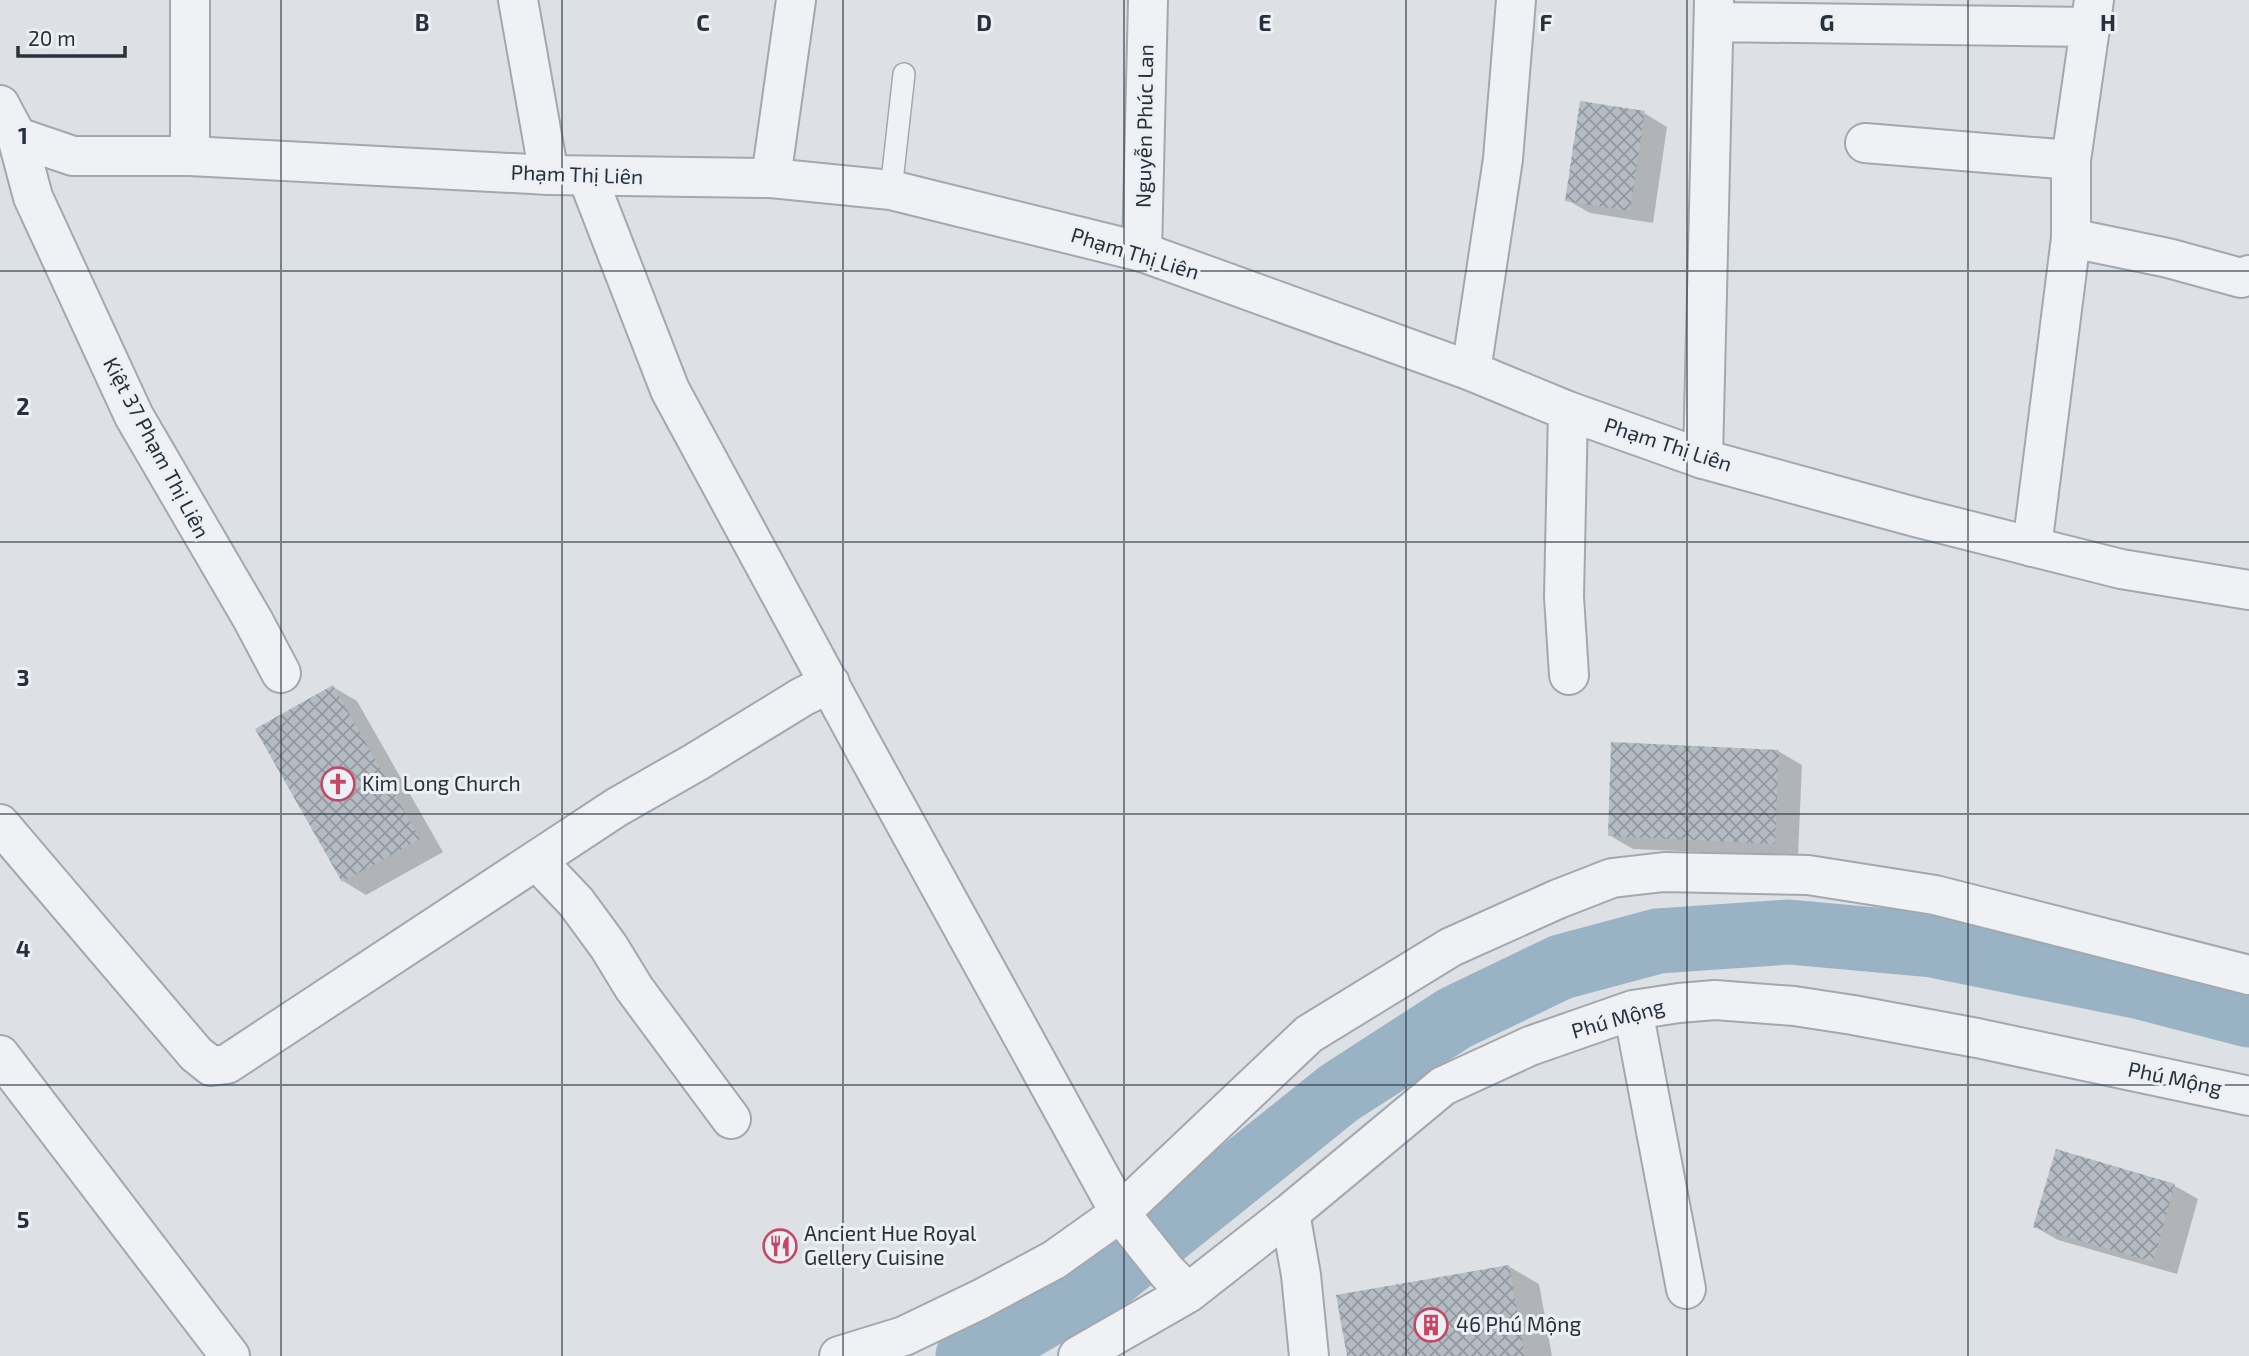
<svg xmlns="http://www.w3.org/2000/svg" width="2249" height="1356" font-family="'Exo 2',sans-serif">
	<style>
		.shadow { fill: #0003 }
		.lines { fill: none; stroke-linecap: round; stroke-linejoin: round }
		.river { stroke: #99b2c4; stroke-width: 65 }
		.building { fill: url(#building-cross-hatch) }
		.service-casing { stroke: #a3a8af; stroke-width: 24 }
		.minor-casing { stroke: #a3a8af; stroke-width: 42 }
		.tertiary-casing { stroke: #a3a8af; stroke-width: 42 }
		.service { stroke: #eff1f4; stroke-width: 21 }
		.minor { stroke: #eff1f4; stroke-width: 38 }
		.tertiary { stroke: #eff1f4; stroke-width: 38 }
		.grid { fill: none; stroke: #27303b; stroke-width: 2; stroke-opacity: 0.55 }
		.labels { text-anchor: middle; stroke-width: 6; stroke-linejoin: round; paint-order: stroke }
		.street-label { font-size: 21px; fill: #27303b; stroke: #ecf0f4 }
		.poi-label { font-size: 21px; fill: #27303b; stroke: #ecf0f4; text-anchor: start }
		.grid-label { font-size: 23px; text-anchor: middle; font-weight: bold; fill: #27303b; stroke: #ecf0f4; stroke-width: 6; stroke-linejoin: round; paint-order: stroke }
	</style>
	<defs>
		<pattern id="building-cross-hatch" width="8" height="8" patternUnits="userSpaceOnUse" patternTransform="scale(1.75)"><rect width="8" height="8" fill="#b4bbc2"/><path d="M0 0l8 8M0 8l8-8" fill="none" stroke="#92989f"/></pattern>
	</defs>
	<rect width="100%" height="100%" fill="#dde1e6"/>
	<path class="shadow" d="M1644 113 1667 127 1653 223 1590 213 1567 200Z
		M333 687 357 701 443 852 366 895 343 881Z
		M1778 751 1802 765 1798 856 1633 849 1609 835Z
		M2057 1152 2175 1186 2198 1199 2177 1274 2058 1240 2035 1227Z
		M1508 1266 1539 1284 1552 1356H1349Z"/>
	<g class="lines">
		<path class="river" d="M968 1356 1018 1331 1107 1279 1339 1093 1455 1018 1561 967 1658 941 1789 932 1932 945 2141 987 2249 1015"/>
	</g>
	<path class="building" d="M1580 101 1645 111 1630 211 1565 201Z
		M333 685 420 839 342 882 255 729Z
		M1611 742 1779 750 1775 844 1608 836Z
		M2056 1149 2175 1184 2153 1262 2033 1227Z
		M1509 1265 1525 1356H1347L1336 1295Z"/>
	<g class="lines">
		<defs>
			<path id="service" d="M891 190 904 74"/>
			<path id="minor" d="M518 0 549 175
				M1714 22 2091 27
				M17 137 33 197 134 416 253 620 281 673
				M1865 143 2071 160
				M190 156V0
				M587 176 670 390 865 750 1120 1213 1167 1272 1188 1293
				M771 178 796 0
				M2071 238 2168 258 2241 278 2249 275
				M1142 252 1148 0
				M1471 371 1503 159 1516 0
				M1568 411 1564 597 1569 675
				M1703 459 1714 0
				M2032 547 2071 238V160L2094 0
				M0 824 196 1054 211 1066 227 1064 617 807 696 762 802 697 830 683
				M537 861 576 902 609 947 634 988 731 1119
				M1633 1010 1686 1289
				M0 1055 230 1356
				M1290 1213 1301 1275 1309 1356
				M839 1356 904 1336 981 1299 1054 1260 1120 1213 1309 1034 1451 947 1558 899 1612 878 1664 872 1808 875 1935 895 2249 975
				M1078 1356 1188 1293 1290 1213 1443 1086 1530 1046 1633 1010 1679 1003 1715 1000 1794 1006 1853 1015 1977 1038 2249 1096"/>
			<path id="tertiary" d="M0 105 17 137 73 156H190L549 175 771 178 891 190 1142 252 1471 371 1568 411 1703 459 1915 517 2121 569 2249 590"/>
		</defs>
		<use href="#service" class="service-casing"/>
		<use href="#minor" class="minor-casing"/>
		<use href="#tertiary" class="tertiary-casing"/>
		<use href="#service" class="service"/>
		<use href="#minor" class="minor"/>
		<use href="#tertiary" class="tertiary"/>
	</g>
	<path class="grid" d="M281 0V1356M562 0V1356M843 0V1356M1124 0V1356M1406 0V1356M1687 0V1356M1968 0V1356M0 271H2249M0 542H2249M0 814H2249M0 1085H2249"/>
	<defs>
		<symbol id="church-ring" viewBox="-11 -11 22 22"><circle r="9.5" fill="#ecf0f4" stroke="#c54765" stroke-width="1.5"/><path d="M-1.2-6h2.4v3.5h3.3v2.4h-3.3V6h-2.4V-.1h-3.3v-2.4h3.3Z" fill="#c54765"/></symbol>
		<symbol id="restaurant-ring" viewBox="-11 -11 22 22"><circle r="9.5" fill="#ecf0f4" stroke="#c54765" stroke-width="1.5"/><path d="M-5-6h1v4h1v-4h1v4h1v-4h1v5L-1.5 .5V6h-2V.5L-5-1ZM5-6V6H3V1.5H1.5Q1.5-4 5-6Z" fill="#c54765"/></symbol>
		<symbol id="building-ring" viewBox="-11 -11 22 22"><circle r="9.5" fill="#ecf0f4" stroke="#c54765" stroke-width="1.5"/><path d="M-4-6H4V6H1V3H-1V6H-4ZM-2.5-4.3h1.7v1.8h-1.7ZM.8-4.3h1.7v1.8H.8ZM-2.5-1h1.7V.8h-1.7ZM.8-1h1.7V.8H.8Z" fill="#c54765"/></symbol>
	</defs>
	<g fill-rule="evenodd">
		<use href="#church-ring" x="319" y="765" width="38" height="38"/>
		<use href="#restaurant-ring" x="761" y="1227" width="38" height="38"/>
		<use href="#building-ring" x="1412" y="1306" width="38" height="38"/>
	</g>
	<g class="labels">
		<g class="street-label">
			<text transform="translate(1145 126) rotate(-89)" y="7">Nguyễn Phúc Lan</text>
			<text transform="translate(577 175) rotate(2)" y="7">Phạm Thị Liên</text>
			<text transform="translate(1135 254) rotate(17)" y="7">Phạm Thị Liên</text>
			<text transform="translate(1668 445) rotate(18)" y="7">Phạm Thị Liên</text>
			<text transform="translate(156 448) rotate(62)" y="7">Kiệt 37 Phạm Thị Liên</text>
			<text transform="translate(1618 1019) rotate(-16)" y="7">Phú Mộng</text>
			<text transform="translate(2175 1079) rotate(12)" y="7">Phú Mộng</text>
		</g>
		<g class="poi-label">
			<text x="362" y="791">Kim Long Church</text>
			<text x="804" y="1241">Ancient Hue Royal<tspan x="804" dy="24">Gellery Cuisine</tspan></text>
			<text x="1456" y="1332">46 Phú Mộng</text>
		</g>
	</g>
	<g class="grid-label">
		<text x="422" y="31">B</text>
		<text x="703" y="31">C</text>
		<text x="984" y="31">D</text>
		<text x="1265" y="31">E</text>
		<text x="1546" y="31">F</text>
		<text x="1827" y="31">G</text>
		<text x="2108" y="31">H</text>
		<text x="23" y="144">1</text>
		<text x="23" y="415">2</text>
		<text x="23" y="686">3</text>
		<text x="23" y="957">4</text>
		<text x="23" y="1228">5</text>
	</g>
	<path d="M18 46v10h107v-10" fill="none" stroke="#27303b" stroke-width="3.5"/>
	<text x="28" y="46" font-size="21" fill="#27303b" stroke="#ecf0f4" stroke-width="5" paint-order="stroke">20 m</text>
</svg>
